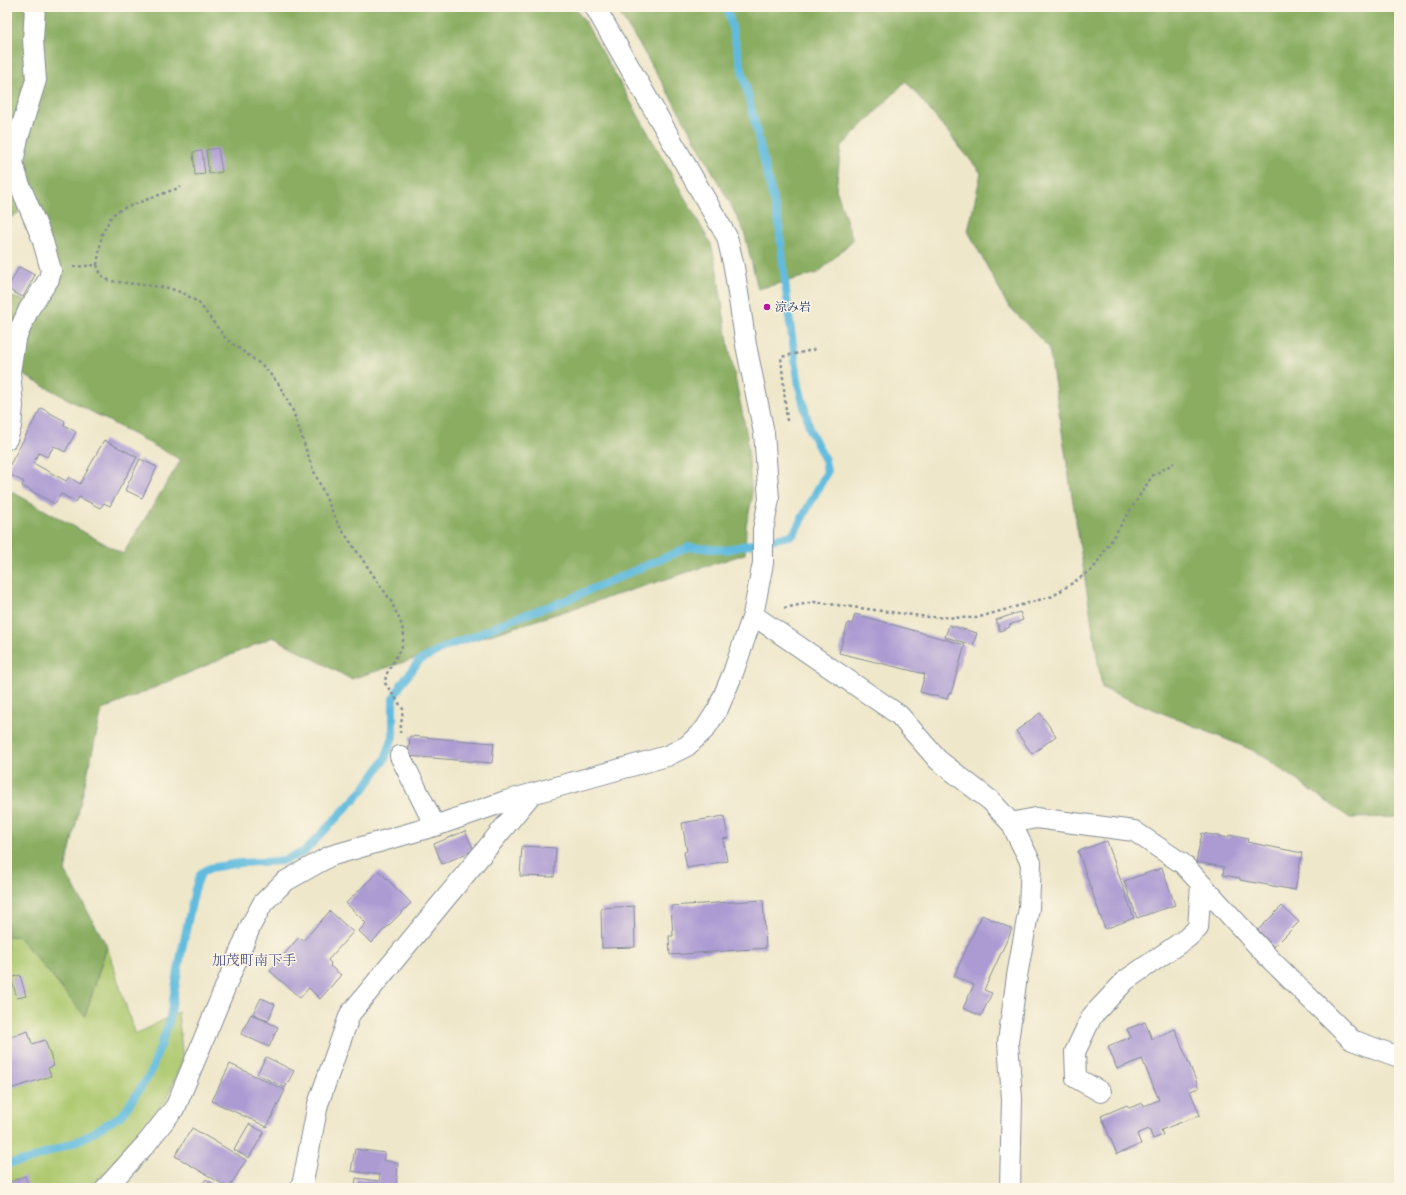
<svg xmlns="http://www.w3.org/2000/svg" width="1406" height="1195" font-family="'Old Standard TT','Noto Serif JP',serif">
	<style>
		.green { fill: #adc96f; stroke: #647c66 }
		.forest { fill: #8aad62; stroke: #526e60 }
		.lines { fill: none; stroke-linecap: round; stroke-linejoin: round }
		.stream { stroke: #60bbde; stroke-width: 8 }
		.building { fill: #ac9bd3 }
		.minor-casing { stroke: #848b94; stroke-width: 22 }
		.path { stroke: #848b94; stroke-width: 2.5; stroke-dasharray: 3 3; stroke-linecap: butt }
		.minor { stroke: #fff; stroke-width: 20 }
		.poi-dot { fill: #b5179e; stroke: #fcf5e5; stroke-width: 1.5 }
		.labels { text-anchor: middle; stroke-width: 3; stroke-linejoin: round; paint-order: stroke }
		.poi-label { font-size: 12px; fill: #1b2f5e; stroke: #fcf5e5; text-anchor: start }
		.quarter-label { font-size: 14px; fill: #4e5587; stroke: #fcf5e5 }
	</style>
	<rect width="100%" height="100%" fill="#fcf5e5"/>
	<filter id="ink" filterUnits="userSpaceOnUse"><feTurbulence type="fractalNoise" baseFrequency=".025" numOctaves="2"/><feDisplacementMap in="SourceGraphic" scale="8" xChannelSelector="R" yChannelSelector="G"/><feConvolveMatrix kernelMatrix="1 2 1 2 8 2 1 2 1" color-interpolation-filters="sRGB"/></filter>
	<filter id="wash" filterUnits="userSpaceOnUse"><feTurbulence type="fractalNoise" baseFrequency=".012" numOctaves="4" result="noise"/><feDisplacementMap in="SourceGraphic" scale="16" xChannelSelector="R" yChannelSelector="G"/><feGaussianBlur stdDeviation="0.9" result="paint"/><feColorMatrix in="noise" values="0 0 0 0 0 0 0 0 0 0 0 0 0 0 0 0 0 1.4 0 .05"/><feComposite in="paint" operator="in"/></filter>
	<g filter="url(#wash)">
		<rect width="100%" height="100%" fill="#eee7ca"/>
		<path class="green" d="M7 936H18L85 1016 107 946 135 1035 178 1012 183 1060 166 1100 137 1137 90 1188H7Z"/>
		<path class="forest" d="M7 7H27L28 79 7 154Z
			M42 7H574L587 25 711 244 717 271 729 348 747 436 752 499 746 525 745 554 351 679 273 637 102 710 65 871 107 946 85 1016 18 936H7V489L123 554 181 460 18 372 23 342 36 313 56 282 21 162Z
			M615 7H1399V817L1350 818 1257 752 1102 688 1049 348 1007 304 968 231 981 173 906 81 841 147 836 189 853 240 818 273 758 289 744 231 731 205 684 120 641 47Z
			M7 169 22 210 7 221Z
			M7 296 26 300 7 342Z"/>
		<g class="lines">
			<path class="stream" d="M7 1164 29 1160 82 1139 122 1115 150 1074 169 1022 182 949 195 889 201 873 210 868 240 863 282 861 305 851 363 790 385 759 393 737V699L402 683 419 661 447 646 477 635 513 619 567 600 689 547 725 550 793 535 827 472 825 460 810 430 799 386 788 309 779 224 727 7"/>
		</g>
		<g id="blocks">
			<path class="building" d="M218 148 222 172 209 174 206 150Z
				M202 151 205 174 195 175 193 152Z
				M19 267 35 275 23 297 7 289Z
				M41 408 65 421 64 425 76 432 65 452 54 446 47 457 39 453 33 463 66 481 69 477 80 484 104 440 137 457 110 506 104 503 100 508 79 497 76 502 61 494 55 504 22 486 24 482 7 473V470Z
				M140 459 157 467 142 498 125 490Z
				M1020 612 1023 620 1009 625 1010 627 1000 631 996 620Z
				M855 614 965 645 951 693H949L947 699 920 692 925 674 839 653 848 623 852 624Z
				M949 625 977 633 973 645 945 637Z
				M1040 713 1056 736 1032 754 1016 731Z
				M410 736 494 743 492 763 408 756Z
				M724 816 728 838 723 839 727 861 687 868 684 852 687 851 682 823Z
				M465 831 474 850 442 864 434 844Z
				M1202 833 1228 838 1229 835 1248 839 1247 842 1302 853 1295 890 1240 880V878L1223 875 1224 867 1196 862Z
				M1107 841 1134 918 1105 929 1078 851Z
				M522 846 556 848 554 877 520 876Z
				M1162 868 1175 905 1137 918 1124 881Z
				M379 871 411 903 371 943 359 931 366 923 346 903Z
				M763 900 766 948 670 955 669 936H673L671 906Z
				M634 906 635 947 602 948 601 908Z
				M1282 906 1299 922 1274 947 1258 930Z
				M330 911 353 932 328 960 331 963 330 966 341 975 320 999 309 988 300 998 270 971 299 937 303 941Z
				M982 915 1012 929 984 990 992 993 981 1016 963 1008 974 985 954 976Z
				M20 975 26 996 17 998 11 978Z
				M261 998 275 1004 268 1021 253 1014Z
				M251 1014 278 1027 269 1047 241 1034Z
				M1145 1022 1152 1039 1175 1029 1199 1088 1190 1091 1200 1115 1161 1130 1163 1135 1153 1139 1149 1129 1137 1134 1141 1144 1117 1154 1101 1116 1127 1105 1129 1108 1143 1103 1144 1106 1159 1100 1142 1059 1117 1069 1108 1046 1131 1037 1127 1029Z
				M28 1031 32 1044 45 1040 54 1066 48 1068 51 1076 7 1090V1038Z
				M266 1057 294 1071 285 1088 257 1074Z
				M230 1064 285 1090 267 1127 212 1101Z
				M249 1124 264 1132 249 1158 234 1150Z
				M192 1128 246 1160 229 1188 175 1156Z
				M355 1149 385 1153 383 1160 398 1163 396 1188H355L356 1178 379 1181 380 1175 351 1171Z
				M25 1176 29 1188H7V1183Z
				M206 1179 219 1188H199Z"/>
		</g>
	</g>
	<g filter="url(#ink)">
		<use href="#blocks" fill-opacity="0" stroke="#848b94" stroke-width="1"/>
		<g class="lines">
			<defs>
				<path id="minor" d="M7 439 11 426 13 406 10 372 15 340 29 309 49 279 51 270 42 238 19 183 13 163 18 138 36 80 33 40 35 7
					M753 615 899 715 938 760 991 801 1011 823 1031 863 1029 908 1017 976 1008 1042 1012 1099 1010 1188
					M400 756 435 826
					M1011 823 1036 818 1134 831 1183 864 1268 957 1352 1040 1399 1057
					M1101 1092 1076 1078 1075 1052 1092 1016 1126 980 1187 938 1198 928 1201 884
					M106 1188 146 1144 176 1106 251 925 263 903 284 882 330 856 435 826 506 801 667 756 687 746 705 729 718 709 733 673 753 615 763 563V530L769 499 764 433 746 345 734 267 727 237 595 7
					M300 1188 303 1181 318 1104 350 1014 530 796"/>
			</defs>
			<use href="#minor" class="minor-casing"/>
			<path class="path" d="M97 265 102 234 112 215 124 208 181 187
				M73 267 97 265 101 275 110 281 169 288 185 294 199 303 226 339 263 366 278 383 293 411 312 467 338 524 391 601 401 623 404 635 402 646 386 675 385 683 403 709 400 733
				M787 421 781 357 817 349
				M784 608 814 602 928 617 976 618 1053 596 1093 569 1152 476 1174 463"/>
			<use href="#minor" class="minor"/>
		</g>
	</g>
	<circle class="poi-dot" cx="767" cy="307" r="4"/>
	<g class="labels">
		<g class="poi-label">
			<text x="775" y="311">涼み岩</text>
		</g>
		<g class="quarter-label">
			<text x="254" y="965">加茂町南下手</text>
		</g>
	</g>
	<rect width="1406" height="1195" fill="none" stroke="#fcf5e5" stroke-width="24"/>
</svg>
